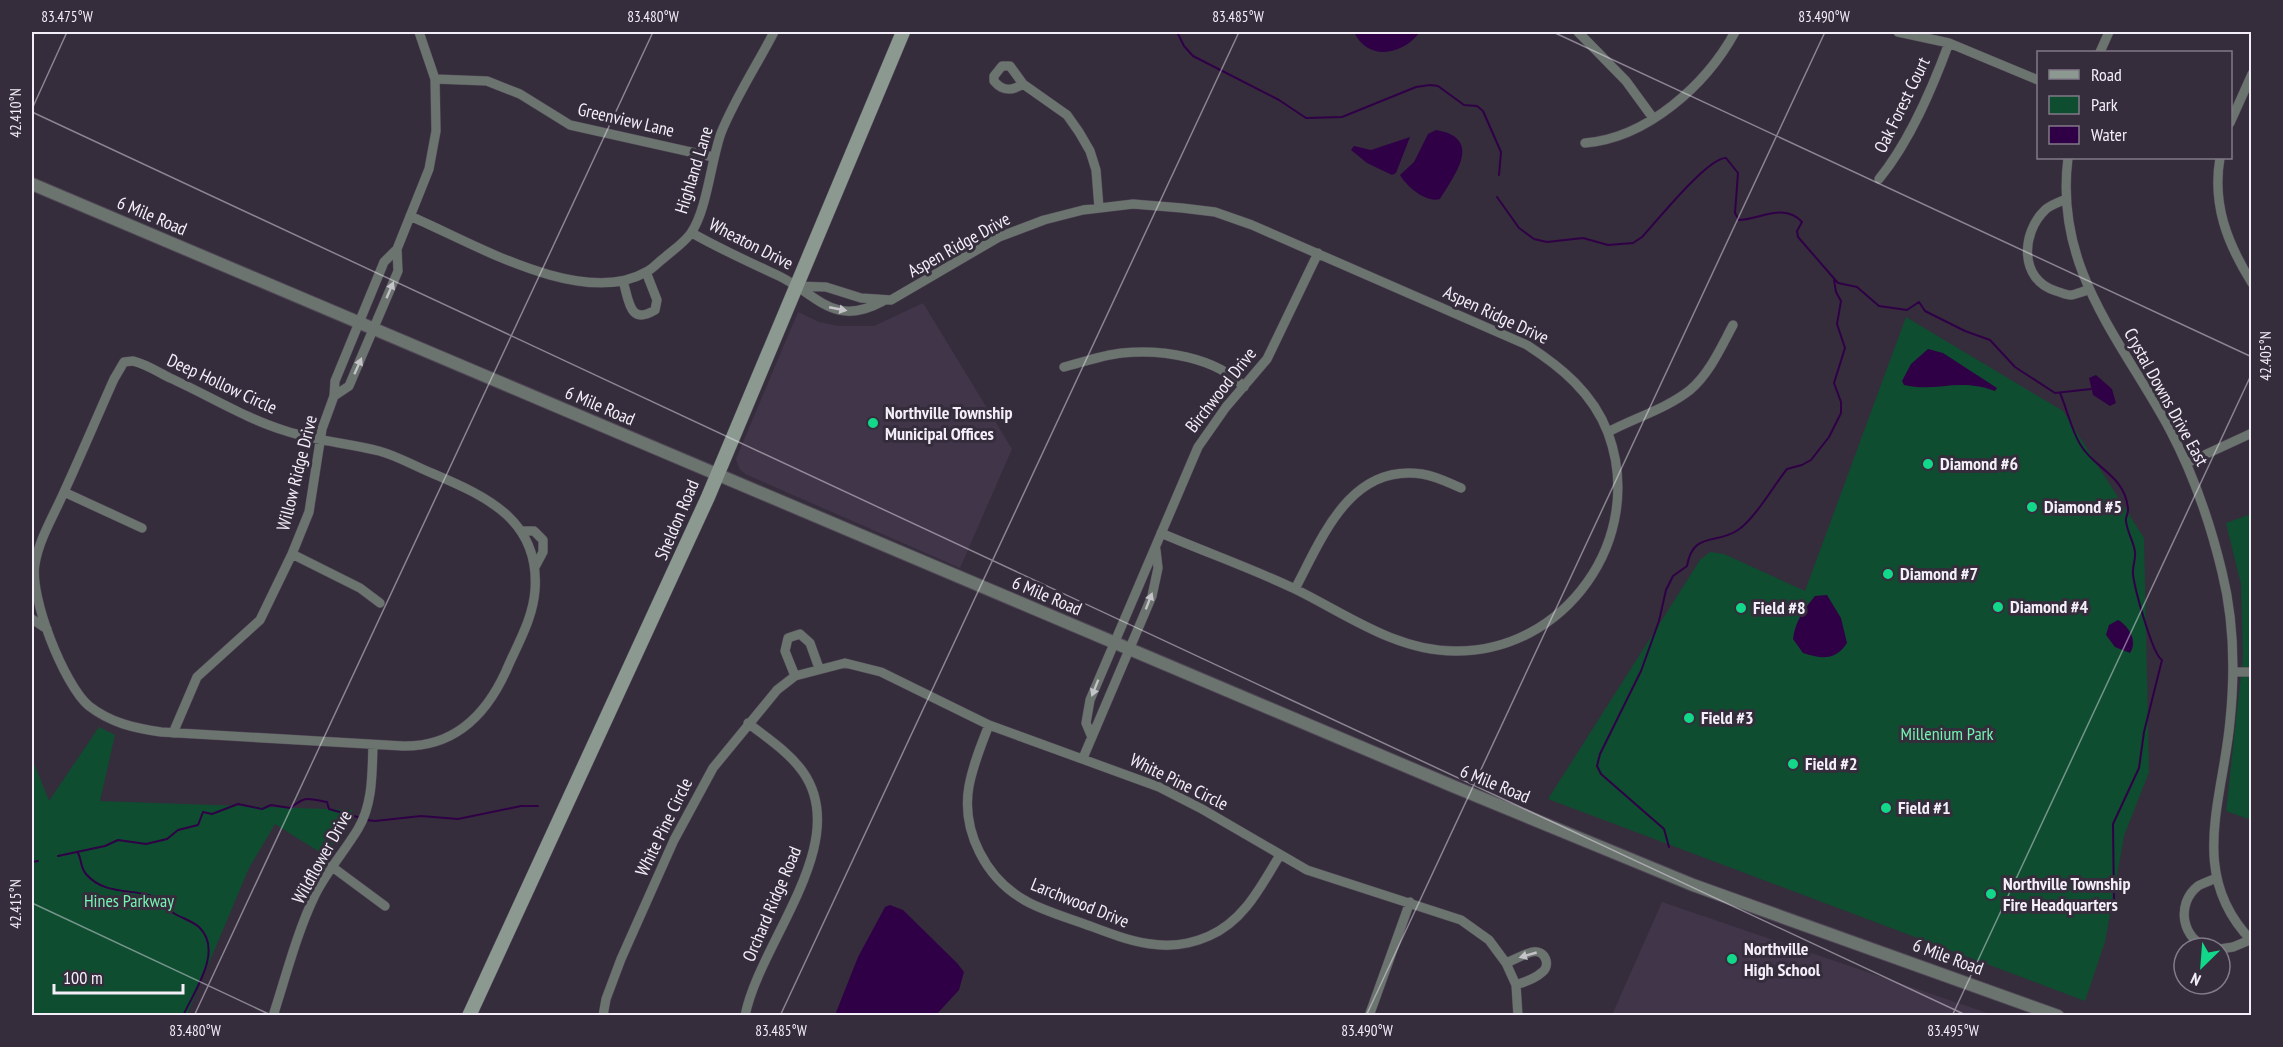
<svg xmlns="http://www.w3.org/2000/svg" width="2283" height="1047" font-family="'PT Sans Narrow',sans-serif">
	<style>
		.built { fill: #413549 }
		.green { fill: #0e4d30 }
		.water { fill: #300047 }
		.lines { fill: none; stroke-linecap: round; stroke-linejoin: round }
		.stream { stroke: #300047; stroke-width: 2 }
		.minor-casing { stroke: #504856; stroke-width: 10 }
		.tertiary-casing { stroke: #504856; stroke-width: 14 }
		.secondary-casing { stroke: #504856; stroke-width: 15 }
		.minor { stroke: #6c746f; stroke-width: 9 }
		.tertiary { stroke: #6c746f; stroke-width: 12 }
		.secondary { stroke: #8c9991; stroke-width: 14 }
		.oneway { fill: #c4c3c8 }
		.ticks { fill: none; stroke: #f3eef8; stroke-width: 1.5; stroke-opacity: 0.45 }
		.poi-dot { fill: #12d98a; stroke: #352d3c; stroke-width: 2 }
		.labels { text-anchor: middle; stroke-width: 6; stroke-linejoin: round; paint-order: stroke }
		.street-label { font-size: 18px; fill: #f3eef8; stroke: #352d3c }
		.poi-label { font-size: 18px; font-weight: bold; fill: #f3eef8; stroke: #352d3c; text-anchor: start }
		.park-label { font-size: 18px; fill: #73f4b0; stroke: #352d3c }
		.neatline { fill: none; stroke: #f3eef8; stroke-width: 2 }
		.ticks-label { font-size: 15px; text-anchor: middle; fill: #f3eef8 }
	</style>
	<rect width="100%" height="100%" fill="#352d3c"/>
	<path class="built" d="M923 303 1012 449 960 568 745 474 739 468 736 459 798 312 819 322 839 326H874Z
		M1662 902 1993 1015H1612Z"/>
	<path class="green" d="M1906 317 2063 411 2144 538 2149 772 2124 836 2105 942 2085 1001 1548 799 1700 560 1710 552 1724 554 1805 591Z
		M2251 514V820L2226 811 2243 657 2241 584 2226 523Z
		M99 727 115 735 100 801 353 810 326 856 275 824 249 868 187 1015H32V758L49 801Z"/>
	<path class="water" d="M1354 32H1420C1403 55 1368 62 1354 32Z
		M1436 130C1483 138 1456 173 1440 199 1426 203 1407 187 1400 175L1414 162 1428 134Z
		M1410 137 1396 173 1392 175 1367 163 1351 150 1354 146 1371 150Z
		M1928 349 1943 353 1997 388 1995 391C1958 377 1936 393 1904 385L1902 381 1911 364Z
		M2096 375 2112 389 2116 403 2110 406 2093 395 2089 378Z
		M1827 595 1841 618 1847 643C1835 661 1822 659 1803 653L1793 639C1795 622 1804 609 1815 596Z
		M2118 620C2129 626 2138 641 2130 653L2115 647 2106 635 2109 625Z
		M890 905 903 910 957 963 964 972 959 990 936 1015H835L858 957 885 907Z"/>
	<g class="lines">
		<path class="stream" d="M1177 32 1184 46 1193 56 1279 100 1306 118 1342 117 1416 87 1430 85 1438 86 1464 105 1477 106 1483 111 1501 152 1499 175
			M1497 197 1519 228 1534 239 1547 242 1583 238 1608 245 1633 243 1642 237C1656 222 1708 157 1726 158L1738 173 1735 213 1739 220C1758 220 1784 202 1802 222L1797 231 1798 237 1838 283 1857 287 1879 306 1907 310 1919 302 1925 311 1965 331 1990 340 2015 367 2055 393 2091 389
			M2060 393C2067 409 2071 429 2080 444 2094 469 2124 474 2128 508 2129 513 2125 517 2126 521 2127 532 2134 542 2135 552 2136 560 2132 566 2133 575 2135 589 2152 654 2162 660L2144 732 2139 768 2113 824 2114 904
			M366 820 375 821 421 816 458 819 521 806H538
			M1669 847 1664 829 1601 774 1597 766 1600 754 1641 671 1659 621 1666 590 1673 576 1687 566C1693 531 1716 545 1738 530 1754 520 1774 485 1787 469L1802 465 1811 460 1829 437 1841 413V402L1834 383 1845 348 1837 324 1841 301 1836 292 1834 280
			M78 853C82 860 80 867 86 874 101 892 124 890 145 894 159 897 163 907 175 914 182 918 192 921 199 927 224 951 194 991 183 1016
			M58 856 105 846 118 840 146 844 167 839 178 830 198 825 203 812 212 814 238 804 262 809 271 805 290 808C306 796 306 798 327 802L329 809 361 818
			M32 862 38 861"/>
		<defs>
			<path id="minor" d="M1578 32 1626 81 1653 118
				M1898 32 1949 43 2038 80
				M2100 52 2109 32
				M435 79 487 81 520 94 570 125 713 157
				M1023 84C1012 91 1003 92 994 81V76L1002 66H1010L1023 84 1067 115 1079 132 1090 151 1096 170 1099 208
				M2230 123 2252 74
				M1585 143C1647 138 1706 85 1735 32
				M2068 158C2054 268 2120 338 2169 428 2193 473 2210 522 2222 572 2234 620 2235 672 2230 721 2223 800 2187 875 2252 941
				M2220 158C2212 204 2227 243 2252 283
				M1879 179C1910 141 1932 89 1949 43
				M2066 199C2060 202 2050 205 2045 210 2021 233 2019 280 2056 291 2060 292 2066 295 2070 295 2075 295 2083 291 2088 290
				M410 216C471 242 582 309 646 272 653 269 658 262 664 258 673 250 684 243 691 233 707 210 711 161 721 133 735 98 757 65 774 32
				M692 233C720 249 749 262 779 276 818 295 834 328 883 301
				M623 281C629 300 629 326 655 310L657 300 646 272
				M796 286 826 287 861 298 891 300 999 237 1044 220 1083 210 1133 204 1182 208 1215 212 1252 225 1527 345C1561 367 1593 393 1608 433 1647 538 1565 653 1454 651 1396 651 1346 614 1295 589 1251 568 1205 552 1161 533
				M133 361C146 364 158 372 170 378 208 395 246 419 286 431 316 441 348 443 379 451 398 456 416 467 434 474 488 497 540 521 535 590 533 619 517 645 506 671 486 715 455 747 403 746L161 732C134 728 111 723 89 706 64 685 29 596 35 564 39 539 54 515 64 492 81 455 97 417 114 379L124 362Z
				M1064 367C1083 362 1103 355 1122 353 1162 349 1216 357 1244 387
				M334 396 349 386 398 271 397 249 429 169 436 131 435 79 419 32
				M1608 432C1634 418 1666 409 1690 390 1710 373 1721 347 1733 325
				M2187 463 2252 433
				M64 492 142 528
				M521 531H534L543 540V552L535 567
				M292 554 360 588 380 603
				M1295 589C1322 538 1350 463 1422 474 1436 476 1449 483 1461 488
				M32 619 47 629
				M2233 672H2252
				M795 676 785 651 788 638 800 634 810 643 819 668
				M989 725C981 745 973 765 969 786 961 831 986 879 1026 901 1046 912 1069 918 1090 926 1130 941 1167 955 1209 936 1244 921 1261 886 1280 855
				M173 733 197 677 260 620 292 554 309 512 322 429 334 396 335 381 384 262 397 249
				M1091 735 1086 723 1090 700 1198 447 1226 407 1267 359 1318 253
				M1083 758 1152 596 1158 568 1156 550
				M331 866 385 906
				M2210 948C2182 941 2175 904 2198 886 2203 883 2210 881 2216 878
				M2220 949 2233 947 2250 940
				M1506 963C1514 960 1524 954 1532 952 1545 949 1552 966 1541 973 1535 979 1524 982 1516 985
				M273 1016C286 976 297 932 315 895 327 871 344 852 358 829 373 804 372 773 373 745
				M603 1016 606 999 621 959 674 840 713 768 777 690 795 676 845 663 881 672 989 725 1159 787 1202 809 1307 870 1461 920 1489 940 1506 963 1516 985 1518 1016
				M745 1016C759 943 853 843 803 772 789 752 767 738 748 723
				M1369 1016 1410 902"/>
			<path id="tertiary" d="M32 184 1455 787 1693 885 2058 1016"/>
			<path id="secondary" d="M469 1016 708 497 903 32"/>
		</defs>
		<use href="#minor" class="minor-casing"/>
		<use href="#tertiary" class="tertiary-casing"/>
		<use href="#secondary" class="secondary-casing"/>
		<use href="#minor" class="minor"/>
		<use href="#tertiary" class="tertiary"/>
		<use href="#secondary" class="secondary"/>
	</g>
	<defs><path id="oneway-solid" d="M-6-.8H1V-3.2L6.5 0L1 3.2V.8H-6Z" transform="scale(1.5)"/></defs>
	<g class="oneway">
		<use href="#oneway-solid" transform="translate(390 290) rotate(-67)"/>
		<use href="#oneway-solid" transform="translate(838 309) rotate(11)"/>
		<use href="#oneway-solid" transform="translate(358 366) rotate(-66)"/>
		<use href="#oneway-solid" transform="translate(1149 601) rotate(-69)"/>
		<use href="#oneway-solid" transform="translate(1095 688) rotate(112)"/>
		<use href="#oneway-solid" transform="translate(1528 955) rotate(164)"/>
	</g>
	<path class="ticks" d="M1553 32 2252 357M32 109 67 32M32 112 1968 1016M32 903 273 1016M194 1016 653 32M780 1016 1239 32M1366 1016 1825 32M1952 1016 2252 373"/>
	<g class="poi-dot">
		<circle cx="873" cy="423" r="6"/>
		<circle cx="1928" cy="464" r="6"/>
		<circle cx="2032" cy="507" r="6"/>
		<circle cx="1888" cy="574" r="6"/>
		<circle cx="1998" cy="607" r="6"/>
		<circle cx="1741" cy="608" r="6"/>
		<circle cx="1689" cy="718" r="6"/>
		<circle cx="1793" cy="764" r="6"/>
		<circle cx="1886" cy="808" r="6"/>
		<circle cx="1991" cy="894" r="6"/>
		<circle cx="1732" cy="959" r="6"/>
	</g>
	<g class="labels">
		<g class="street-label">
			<text transform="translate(1902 105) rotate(-64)" y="6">Oak Forest Court</text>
			<text transform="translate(626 120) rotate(13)" y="6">Greenview Lane</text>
			<text transform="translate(694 170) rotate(-73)" y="6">Highland Lane</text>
			<text transform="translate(152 216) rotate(23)" y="6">6 Mile Road</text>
			<text transform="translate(751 244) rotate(27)" y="6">Wheaton Drive</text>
			<text transform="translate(959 245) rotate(-29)" y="6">Aspen Ridge Drive</text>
			<text transform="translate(1496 315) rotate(25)" y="6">Aspen Ridge Drive</text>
			<text transform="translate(222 384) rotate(25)" y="6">Deep Hollow Circle</text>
			<text transform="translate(1221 390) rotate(-52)" y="6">Birchwood Drive</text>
			<text transform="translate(2166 397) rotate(61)" y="6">Crystal Downs Drive East</text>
			<text transform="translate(600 406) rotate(23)" y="6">6 Mile Road</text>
			<text transform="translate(297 473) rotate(-76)" y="6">Willow Ridge Drive</text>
			<text transform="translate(677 520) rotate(-67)" y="6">Sheldon Road</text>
			<text transform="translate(1047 596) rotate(23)" y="6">6 Mile Road</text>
			<text transform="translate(1179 782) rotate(26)" y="6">White Pine Circle</text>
			<text transform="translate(1495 784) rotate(22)" y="6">6 Mile Road</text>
			<text transform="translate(664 827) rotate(-64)" y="6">White Pine Circle</text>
			<text transform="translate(322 857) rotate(-61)" y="6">Wildflower Drive</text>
			<text transform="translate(1080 903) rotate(22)" y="6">Larchwood Drive</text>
			<text transform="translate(772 904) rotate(-67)" y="6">Orchard Ridge Road</text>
			<text transform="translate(1948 957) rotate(20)" y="6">6 Mile Road</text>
		</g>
		<g class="poi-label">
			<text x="885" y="419">Northville Township<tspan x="885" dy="21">Municipal Offices</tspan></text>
			<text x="1940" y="470">Diamond #6</text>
			<text x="2044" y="513">Diamond #5</text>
			<text x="1900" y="580">Diamond #7</text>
			<text x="2010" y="613">Diamond #4</text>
			<text x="1753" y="614">Field #8</text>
			<text x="1701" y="724">Field #3</text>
			<text x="1805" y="770">Field #2</text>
			<text x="1898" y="814">Field #1</text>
			<text x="2003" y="890">Northville Township<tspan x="2003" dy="21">Fire Headquarters</tspan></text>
			<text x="1744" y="955">Northville<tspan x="1744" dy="21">High School</tspan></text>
		</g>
		<g class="park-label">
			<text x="1947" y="740">Millenium Park</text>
			<text x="129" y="907">Hines Parkway</text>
		</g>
	</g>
	<rect width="2283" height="1047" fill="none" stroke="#352d3c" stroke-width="66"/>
	<rect x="2037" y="51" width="195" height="108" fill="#352d3c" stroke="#817a87" stroke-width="1.5"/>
	<rect x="2049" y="70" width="30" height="9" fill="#8c9991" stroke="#817a87" stroke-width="1.5"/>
	<text x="2091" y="81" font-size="18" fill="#f3eef8">Road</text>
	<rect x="2049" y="96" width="30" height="18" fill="#0e4d30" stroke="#817a87" stroke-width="1.5"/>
	<text x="2091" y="111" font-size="18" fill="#f3eef8">Park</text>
	<rect x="2049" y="126" width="30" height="18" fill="#300047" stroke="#817a87" stroke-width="1.5"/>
	<text x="2091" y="141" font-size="18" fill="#f3eef8">Water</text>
	<g transform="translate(2202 966) rotate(205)"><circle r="28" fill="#352d3c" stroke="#817a87" stroke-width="1.5"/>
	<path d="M0-4.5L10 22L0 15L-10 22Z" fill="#12d98a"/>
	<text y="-9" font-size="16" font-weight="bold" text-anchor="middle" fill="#f3eef8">N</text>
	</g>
	<path d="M54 984v9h129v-9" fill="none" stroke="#f3eef8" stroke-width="3"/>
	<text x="63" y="984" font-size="18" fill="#f3eef8" stroke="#352d3c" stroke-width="4.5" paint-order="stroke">100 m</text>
	<rect x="33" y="33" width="2217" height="981" class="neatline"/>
	<g class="ticks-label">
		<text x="67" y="22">83.475°W</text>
		<text x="653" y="22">83.480°W</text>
		<text x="1238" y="22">83.485°W</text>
		<text x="1824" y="22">83.490°W</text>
		<text transform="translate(16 113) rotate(-90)" y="5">42.410°N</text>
		<text transform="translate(2266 356) rotate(-90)" y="5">42.405°N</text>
		<text transform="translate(16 904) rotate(-90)" y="5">42.415°N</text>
		<text x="195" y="1036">83.480°W</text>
		<text x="781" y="1036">83.485°W</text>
		<text x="1367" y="1036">83.490°W</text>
		<text x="1953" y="1036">83.495°W</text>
	</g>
</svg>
